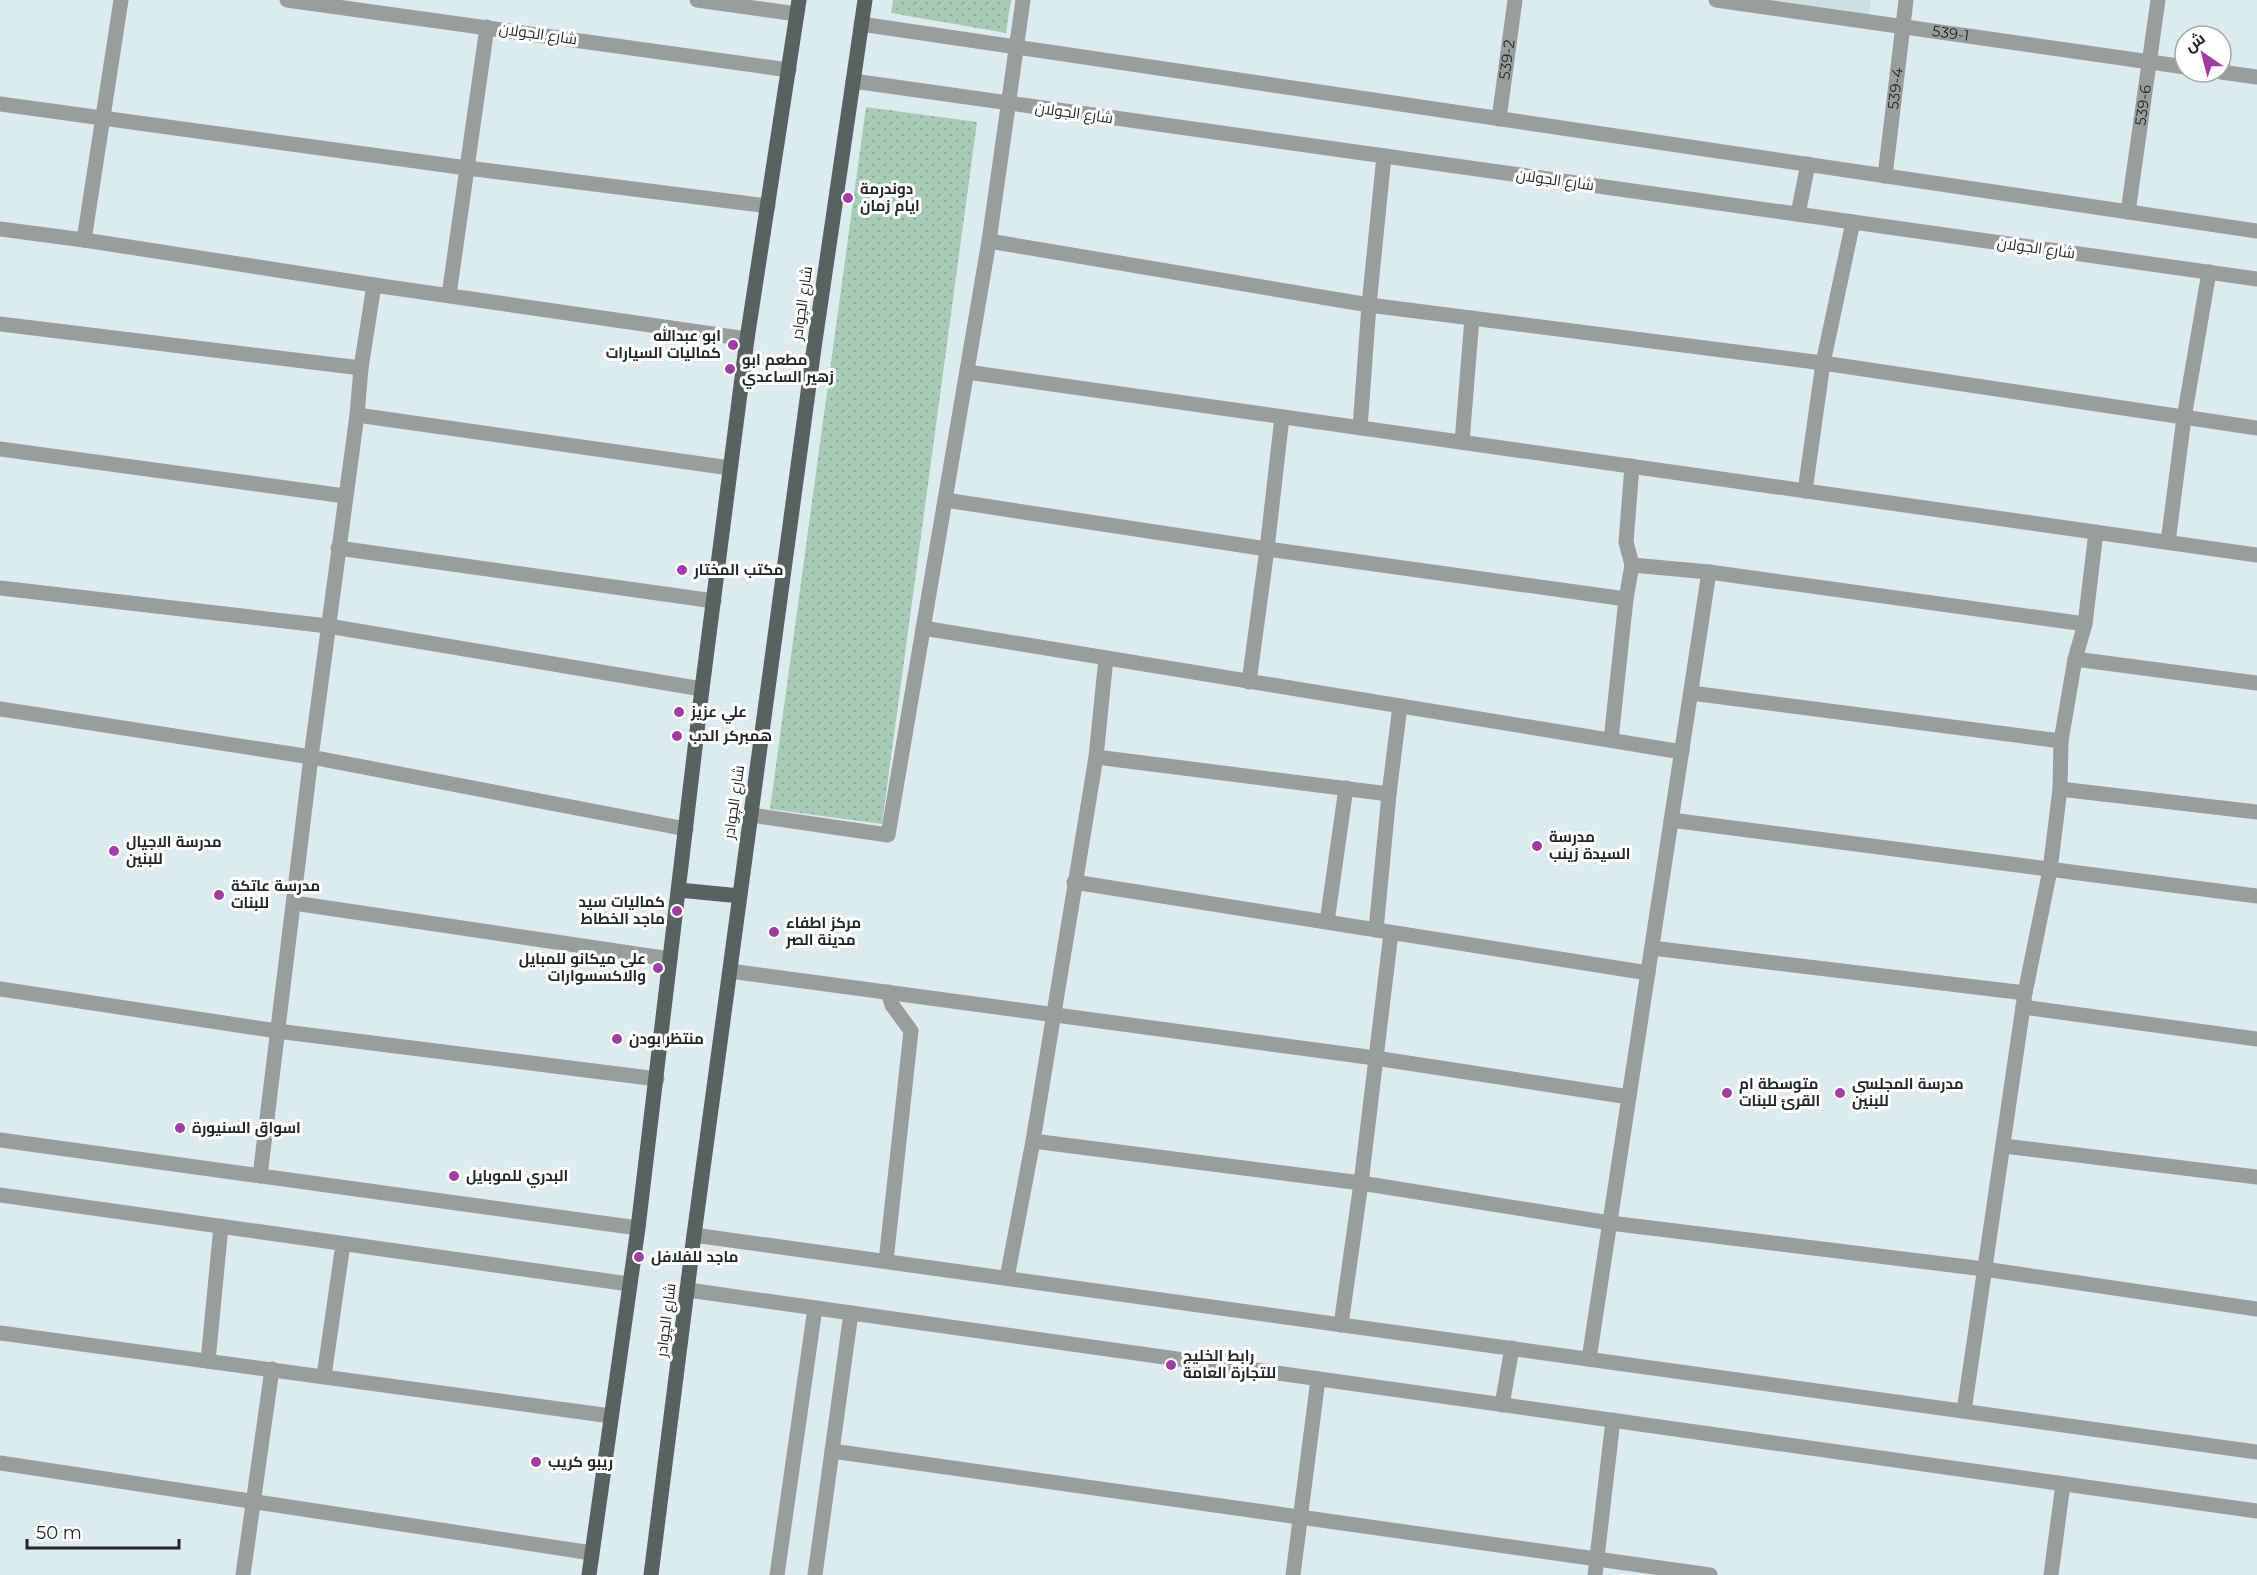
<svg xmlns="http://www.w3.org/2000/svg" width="2257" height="1575" font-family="Montserrat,Cairo,sans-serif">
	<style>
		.built { fill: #cae0e3 }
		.grass { fill: url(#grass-dots) }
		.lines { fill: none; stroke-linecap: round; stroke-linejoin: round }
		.minor { stroke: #999e9d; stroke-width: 15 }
		.major { stroke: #586260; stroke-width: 15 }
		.poi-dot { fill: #a03da3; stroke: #fff; stroke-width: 2 }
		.labels { text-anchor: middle; stroke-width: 6; stroke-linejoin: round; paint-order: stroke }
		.street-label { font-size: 15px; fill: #212626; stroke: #fff }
		.poi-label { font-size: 15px; font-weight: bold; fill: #212626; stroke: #fff; text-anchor: start }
	</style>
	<defs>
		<pattern id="grass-dots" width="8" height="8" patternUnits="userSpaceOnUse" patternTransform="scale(1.5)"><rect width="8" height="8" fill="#a7cbb5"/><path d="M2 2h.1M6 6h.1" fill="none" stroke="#8fae9c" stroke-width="1.8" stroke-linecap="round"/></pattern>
	</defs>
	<rect width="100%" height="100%" fill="#ddebec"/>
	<path class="built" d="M1755 0H1871L1869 16Z"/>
	<path class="grass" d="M893 0H1011L1006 33 891 13Z
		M866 107 977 122 882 824 770 809Z"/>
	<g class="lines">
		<g class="minor">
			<path d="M287 0 789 70"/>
			<path d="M697 0 797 14"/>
			<path id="s1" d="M1716 0 2185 67"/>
			<path d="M861 24 2257 231"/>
			<path d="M2221 72 2257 77"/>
			<path d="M853 81 2257 279"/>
			<path d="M0 104 467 168 768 206"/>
			<path id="s2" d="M1499 119 1515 0"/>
			<path id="s3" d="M1885 176 1906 0"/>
			<path id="s4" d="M2128 212 2158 0"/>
			<path d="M1798 214 1808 164"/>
			<path d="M0 229 84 240 374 285 747 339"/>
			<path d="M84 240 121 0"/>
			<path d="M989 241 1369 305 1823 363 2257 428"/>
			<path d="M449 295 487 27"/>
			<path d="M0 324 361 368"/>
			<path d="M967 372 2257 555"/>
			<path d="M357 415 730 468"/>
			<path d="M1360 428 1369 305 1384 156"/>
			<path d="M1462 442 1472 318"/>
			<path d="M0 449 345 496"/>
			<path d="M1805 491 1823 363 1853 222"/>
			<path d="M945 500 1267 549 1626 599"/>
			<path d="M2168 542 2184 418 2209 272"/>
			<path d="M338 548 714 601"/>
			<path d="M1632 565 1709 572 2085 624"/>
			<path d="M0 588 328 626 702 689"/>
			<path d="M923 628 1682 752"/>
			<path d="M2075 659 2257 683"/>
			<path d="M1249 682 1267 549 1282 417"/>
			<path d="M1691 693 2061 741"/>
			<path d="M0 709 311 757 686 829"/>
			<path d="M1611 740 1626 599 1632 565 1626 542 1632 466"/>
			<path d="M1096 757 1389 794"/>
			<path d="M2060 789 2257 812"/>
			<path d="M751 815 888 835 989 241 1023 0"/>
			<path d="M1671 820 2257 896"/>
			<path d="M1074 882 1648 973"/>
			<path d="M294 903 670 959"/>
			<path d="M1327 922 1346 788"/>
			<path d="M1376 930 1389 794 1400 706"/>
			<path d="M1652 948 2025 993"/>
			<path d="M730 971 1375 1058 1629 1097"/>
			<path d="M0 989 277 1031 657 1079"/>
			<path d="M2023 1007 2257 1039"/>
			<path d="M0 1140 638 1228"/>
			<path d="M1033 1141 1361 1183 1610 1223 1984 1269 2257 1309"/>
			<path d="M2004 1146 2257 1177"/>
			<path d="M260 1176 311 757 357 415 361 368 374 285"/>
			<path d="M0 1195 629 1284"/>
			<path d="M694 1235 2257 1452"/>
			<path d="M886 1261 911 1031 892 1005 888 992"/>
			<path d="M1007 1278 1033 1141 1096 757 1106 658"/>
			<path d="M688 1290 2257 1511"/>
			<path d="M1341 1325 1361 1183 1391 933"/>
			<path d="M0 1333 611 1416"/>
			<path d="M1589 1359 1709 572"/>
			<path d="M208 1361 221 1226"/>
			<path d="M324 1376 343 1244"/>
			<path d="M1502 1405 1512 1348"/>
			<path d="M1964 1411 2025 993 2050 870 2060 789 2061 741 2075 659 2085 624 2096 532"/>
			<path d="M832 1451 1710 1575"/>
			<path d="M0 1463 592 1553"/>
			<path d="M243 1575 272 1369"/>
			<path d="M777 1575 815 1308"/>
			<path d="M815 1575 851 1313"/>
			<path d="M1293 1575 1318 1379"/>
			<path d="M1595 1575 1613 1420"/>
			<path d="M2051 1575 2063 1484"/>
		</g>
		<path class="major" d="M679 890 740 896
			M589 1575 638 1228 702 689 747 339 799 0
			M651 1575 694 1235 814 348 865 0"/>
	</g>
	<g class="poi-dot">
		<circle cx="848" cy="198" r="6"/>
		<circle cx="733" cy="345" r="6"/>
		<circle cx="730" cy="369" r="6"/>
		<circle cx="682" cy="570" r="6"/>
		<circle cx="679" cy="712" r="6"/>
		<circle cx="677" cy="736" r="6"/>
		<circle cx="1537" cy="846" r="6"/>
		<circle cx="114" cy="851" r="6"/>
		<circle cx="219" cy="895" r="6"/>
		<circle cx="677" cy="911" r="6"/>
		<circle cx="774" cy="932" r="6"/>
		<circle cx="658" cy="968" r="6"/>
		<circle cx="617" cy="1039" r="6"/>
		<circle cx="1727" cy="1093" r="6"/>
		<circle cx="1840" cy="1093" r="6"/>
		<circle cx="180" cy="1128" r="6"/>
		<circle cx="454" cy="1176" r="6"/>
		<circle cx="639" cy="1257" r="6"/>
		<circle cx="1171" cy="1365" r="6"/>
		<circle cx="536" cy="1462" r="6"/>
	</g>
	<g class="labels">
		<g class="street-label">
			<text dy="5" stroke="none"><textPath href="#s1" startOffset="237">539-1</textPath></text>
			<text transform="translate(538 34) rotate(8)" y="5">شارع الجولان</text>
			<text dy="5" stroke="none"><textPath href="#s2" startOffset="60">539-2</textPath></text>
			<text dy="5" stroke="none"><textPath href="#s3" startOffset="88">539-4</textPath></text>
			<text dy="5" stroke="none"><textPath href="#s4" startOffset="108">539-6</textPath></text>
			<text transform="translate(1074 113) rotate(8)" y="5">شارع الجولان</text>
			<text transform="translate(1555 180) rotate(8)" y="5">شارع الجولان</text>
			<text transform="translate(2036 248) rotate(8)" y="5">شارع الجولان</text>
			<text transform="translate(802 303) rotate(-82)" y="5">شارع الچوادر</text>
			<text transform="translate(734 802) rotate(-82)" y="5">شارع الچوادر</text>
			<text transform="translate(666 1320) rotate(-83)" y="5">شارع الچوادر</text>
		</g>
		<g class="poi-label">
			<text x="860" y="194">دوندرمة<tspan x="860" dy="17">ايام زمان</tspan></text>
			<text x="721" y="341" text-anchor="end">ابو عبدالله<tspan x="721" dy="17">كماليات السيارات</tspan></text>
			<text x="742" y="365">مطعم ابو<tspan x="742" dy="17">زهير الساعدي</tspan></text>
			<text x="694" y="575">مكتب المختار</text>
			<text x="691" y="717">علي عزيز</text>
			<text x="689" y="741">همبركر الدب</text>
			<text x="1549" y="842">مدرسة<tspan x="1549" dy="17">السيدة زينب</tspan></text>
			<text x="126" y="847">مدرسة الاجيال<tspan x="126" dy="17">للبنين</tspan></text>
			<text x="231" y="891">مدرسة عاتكة<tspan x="231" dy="17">للبنات</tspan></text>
			<text x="665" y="907" text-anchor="end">كماليات سيد<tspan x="665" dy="17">ماجد الخطاط</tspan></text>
			<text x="786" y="928">مركز اطفاء<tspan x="786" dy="17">مدينة الصر</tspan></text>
			<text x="646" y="964" text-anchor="end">علي ميكانو للمبايل<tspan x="646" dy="17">والاكسسوارات</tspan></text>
			<text x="629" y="1044">منتظر بودن</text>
			<text x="1739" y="1089">متوسطة ام<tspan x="1739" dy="17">القرئ للبنات</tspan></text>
			<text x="1852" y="1089">مدرسة المجلسي<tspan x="1852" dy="17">للبنين</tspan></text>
			<text x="192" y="1133">اسواق السنيورة</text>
			<text x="466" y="1181">البدري للموبايل</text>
			<text x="651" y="1262">ماجد للفلافل</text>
			<text x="1183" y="1361">رابط الخليج<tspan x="1183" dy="17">للتجارة العامة</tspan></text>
			<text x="548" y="1467">ريبو كريب</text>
		</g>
	</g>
	<g transform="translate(2203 54) rotate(325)"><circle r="28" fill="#ffffff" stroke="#a6a8a8" stroke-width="1.5"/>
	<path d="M0-4.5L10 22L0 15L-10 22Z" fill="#a03da3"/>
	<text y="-9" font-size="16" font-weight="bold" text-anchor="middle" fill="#212626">ش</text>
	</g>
	<path d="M27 1539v9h152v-9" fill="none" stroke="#212626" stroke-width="3"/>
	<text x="36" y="1539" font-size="18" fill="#212626" stroke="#ffffff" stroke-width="4.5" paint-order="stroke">50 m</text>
</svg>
